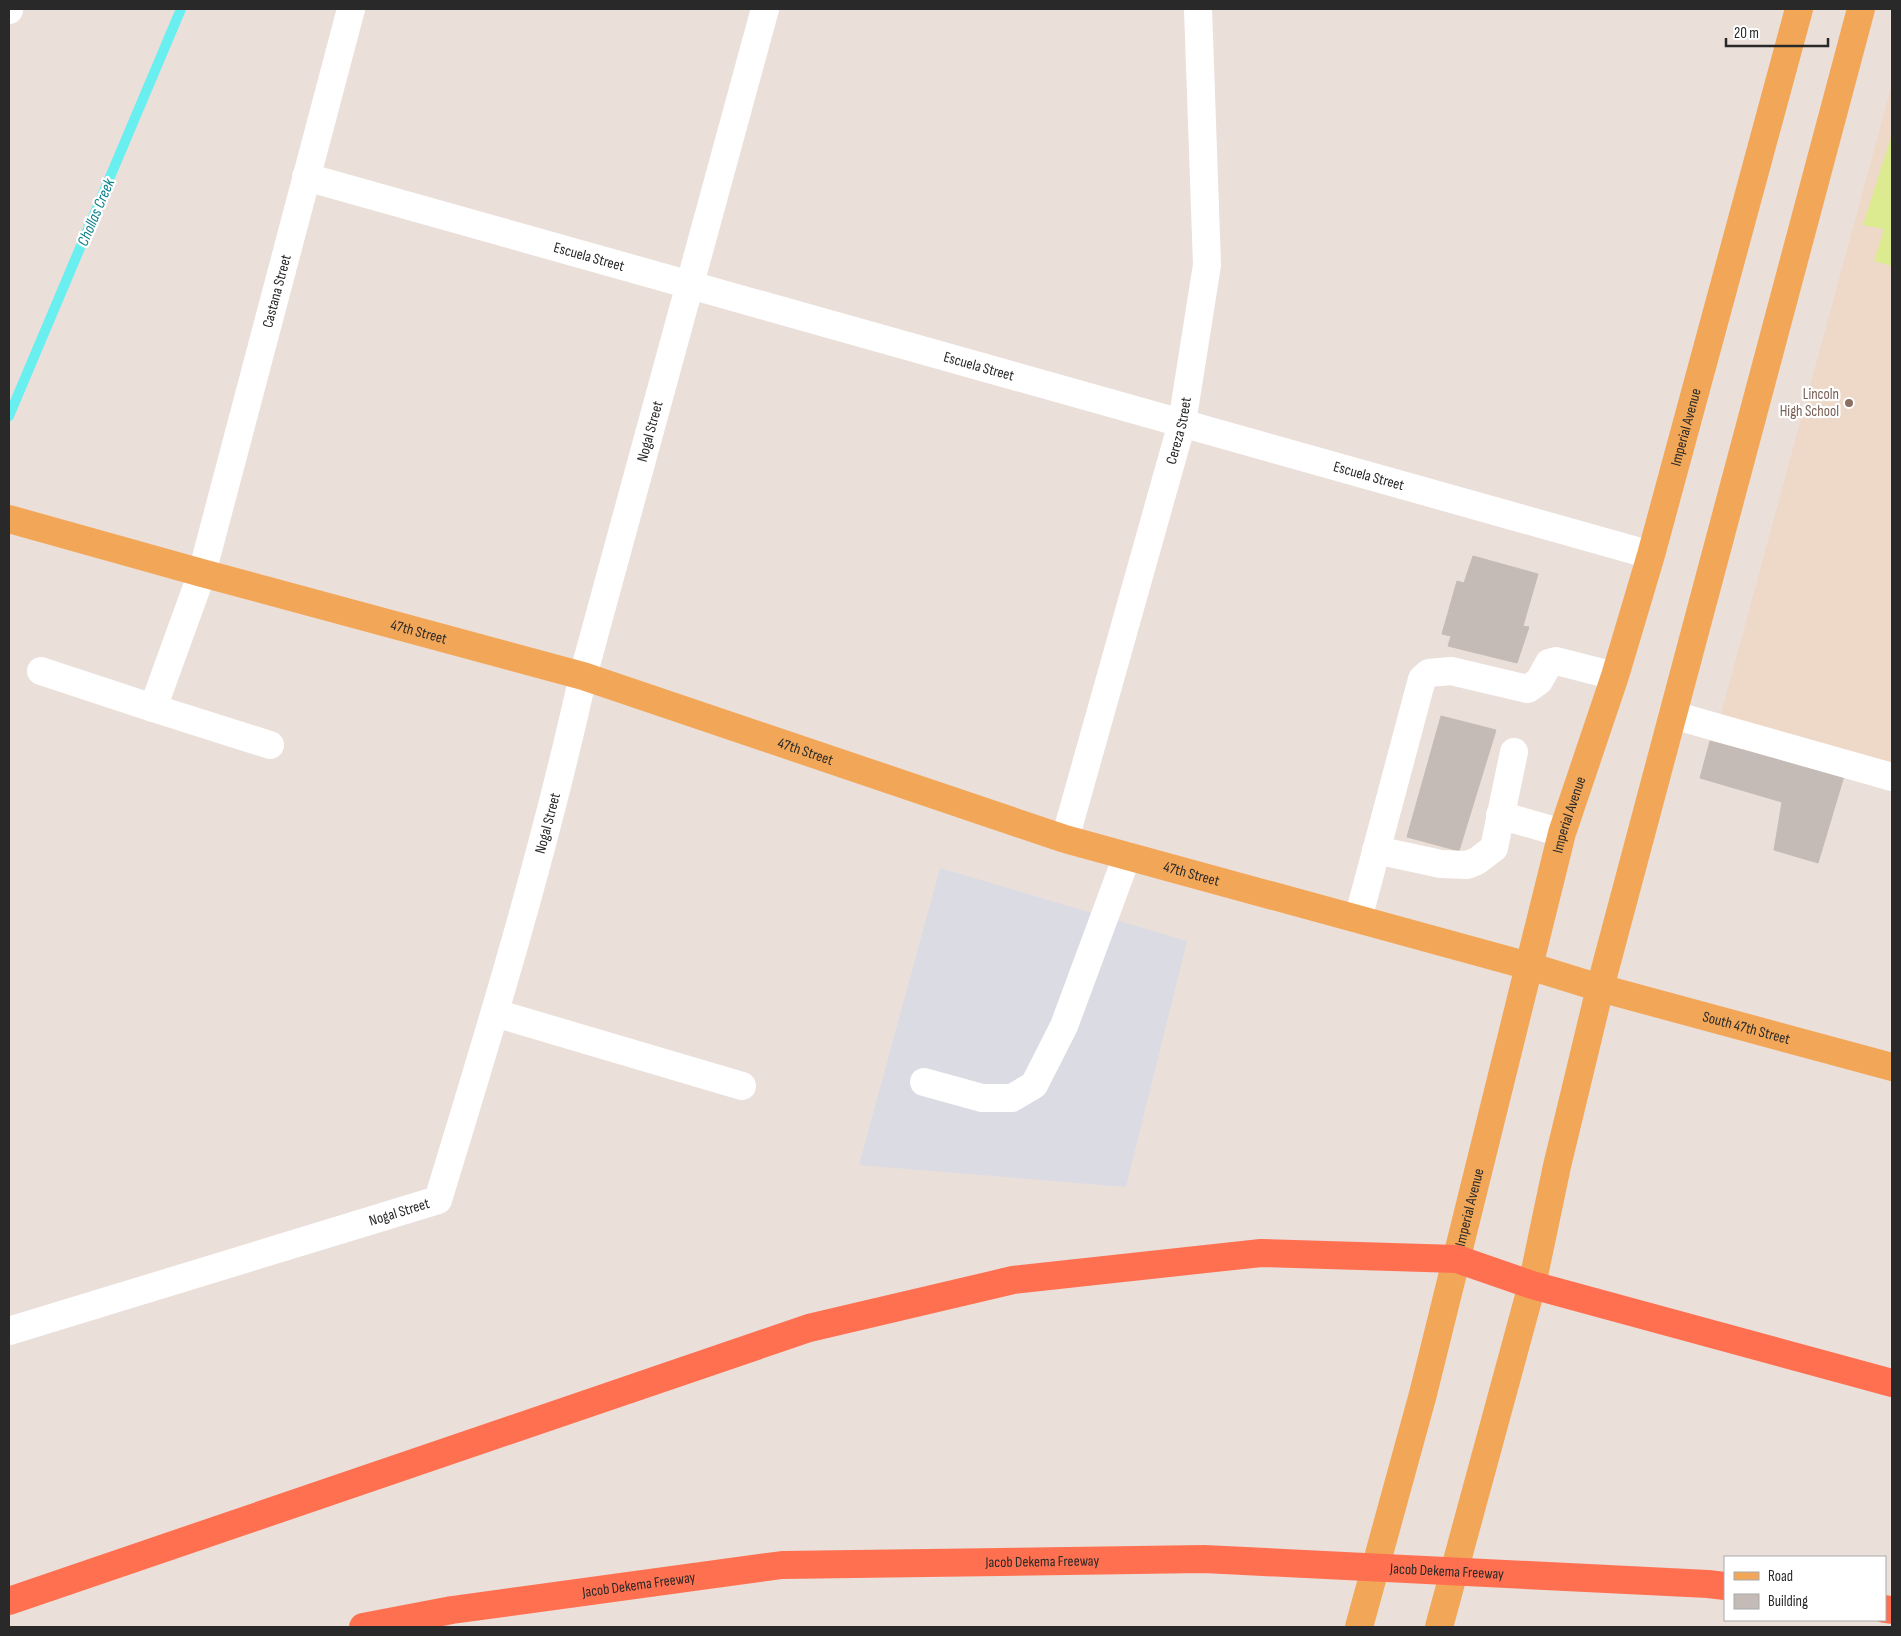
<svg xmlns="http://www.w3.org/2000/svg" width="1901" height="1636" font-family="'Sofia Sans Condensed',sans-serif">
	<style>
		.industrial { fill: #dbdbe3 }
		.education { fill: #eed8c8 }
		.pitch { fill: #dceb90 }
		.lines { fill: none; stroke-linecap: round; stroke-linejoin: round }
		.stream { stroke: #6aeff0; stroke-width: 10 }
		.building { fill: #c4bbb6; stroke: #c6bbb4 }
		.minor { stroke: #fff; stroke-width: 28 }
		.major { stroke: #f2a758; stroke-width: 28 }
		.highway { stroke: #ff7051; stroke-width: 28 }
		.education-dot { fill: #8d6e63; stroke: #fff; stroke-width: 2 }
		.labels { text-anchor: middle; stroke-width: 4.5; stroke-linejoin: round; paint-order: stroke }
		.street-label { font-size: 15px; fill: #292929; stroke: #fff }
		.education-label { font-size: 15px; fill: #785e54; stroke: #fff; text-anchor: end }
		.water-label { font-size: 16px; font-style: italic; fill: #0c818c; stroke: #fff }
	</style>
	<rect width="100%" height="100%" fill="#ebdfda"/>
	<path class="industrial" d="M940 868 1187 941 1126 1187 859 1165Z"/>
	<path class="education" d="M1892 84V769L1719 721Z"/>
	<path class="pitch" d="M1892 134V266L1874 261 1884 229 1863 225Z"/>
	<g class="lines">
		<path class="stream" d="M9 416 181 9"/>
	</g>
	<path class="building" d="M1473 556 1538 574 1523 626 1529 627 1517 663 1448 646 1451 636 1442 634 1457 581 1464 583Z
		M1441 716 1496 730 1459 851 1407 837Z
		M1710 741 1844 776 1818 863 1774 850 1782 802 1700 778Z"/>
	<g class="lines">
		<g class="minor">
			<path d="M9 10V9"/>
			<path id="s1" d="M306 177 1651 555"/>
			<path d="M41 671 153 708"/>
			<path d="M1673 715 1892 777"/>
			<path id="s2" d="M270 745 153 708 202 573 351 9"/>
			<path d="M1500 815 1562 833"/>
			<path id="s3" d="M1065 839 1182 423 1207 265 1198 9"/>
			<path d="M1376 850 1441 864 1467 865 1477 861 1494 848 1514 752"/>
			<path d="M1358 919 1422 679 1429 673 1451 671 1528 689 1539 681 1549 663 1556 661 1615 676"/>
			<path d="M495 1013 742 1086"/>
			<path d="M924 1082 982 1098H1012L1034 1085 1064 1026 1127 856"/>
			<path id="s4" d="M9 1331 438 1200C491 1027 544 853 583 676L765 9"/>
		</g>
		<g class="major">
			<path id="s5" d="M9 519 202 573 583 676 1065 839 1529 966 1600 988 1892 1067"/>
			<path id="s6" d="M1359 1627 1423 1394 1562 833 1615 676 1651 555 1799 9"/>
			<path d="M1439 1627 1532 1285 1557 1166 1600 988 1861 9"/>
		</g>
		<g class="highway">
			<path d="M9 1601 809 1328 1013 1280 1261 1253 1457 1259 1532 1285 1892 1383"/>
			<path d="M1885 1609 1892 1610"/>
			<path id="s7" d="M363 1627 452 1610 782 1565 1204 1559 1708 1584 1725 1586"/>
		</g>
	</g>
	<circle class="education-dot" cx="1849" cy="403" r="5"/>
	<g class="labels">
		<g class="street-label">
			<text dy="5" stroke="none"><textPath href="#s1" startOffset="294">Escuela Street</textPath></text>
			<text dy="5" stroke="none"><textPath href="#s2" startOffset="558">Castana Street</textPath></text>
			<text dy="5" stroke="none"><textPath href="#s1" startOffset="699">Escuela Street</textPath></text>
			<text dy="5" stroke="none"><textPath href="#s6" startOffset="1244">Imperial Avenue</textPath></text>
			<text dy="5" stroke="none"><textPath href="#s3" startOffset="424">Cereza Street</textPath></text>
			<text dy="5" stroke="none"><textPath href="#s4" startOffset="1246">Nogal Street</textPath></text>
			<text dy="5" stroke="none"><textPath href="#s1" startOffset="1104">Escuela Street</textPath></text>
			<text dy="5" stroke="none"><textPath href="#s5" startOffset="425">47th Street</textPath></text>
			<text dy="5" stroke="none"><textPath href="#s5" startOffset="830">47th Street</textPath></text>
			<text dy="5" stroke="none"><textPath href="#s6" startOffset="839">Imperial Avenue</textPath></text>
			<text dy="5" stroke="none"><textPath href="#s4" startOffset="841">Nogal Street</textPath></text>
			<text dy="5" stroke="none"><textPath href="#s5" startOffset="1235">47th Street</textPath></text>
			<text dy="5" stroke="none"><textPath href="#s5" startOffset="1811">South 47th Street</textPath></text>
			<text dy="5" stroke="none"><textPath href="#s6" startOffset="434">Imperial Avenue</textPath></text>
			<text dy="5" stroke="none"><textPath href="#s4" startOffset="408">Nogal Street</textPath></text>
			<text dy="5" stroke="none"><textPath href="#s7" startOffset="684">Jacob Dekema Freeway</textPath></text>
			<text dy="5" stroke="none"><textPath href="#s7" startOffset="1089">Jacob Dekema Freeway</textPath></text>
			<text dy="5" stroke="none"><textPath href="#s7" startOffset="279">Jacob Dekema Freeway</textPath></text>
		</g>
		<g class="education-label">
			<text x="1839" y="399">Lincoln<tspan x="1839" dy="17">High School</tspan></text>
		</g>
		<g class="water-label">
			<text transform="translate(95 212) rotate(-67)" y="6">Chollas Creek</text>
		</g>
	</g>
	<rect width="1901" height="1636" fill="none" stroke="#292929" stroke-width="20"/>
	<rect x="1724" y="1556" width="162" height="65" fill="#ffffff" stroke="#a9a9a9"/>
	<rect x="1734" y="1572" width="25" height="8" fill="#f2a758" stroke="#a9a9a9"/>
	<text x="1768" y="1581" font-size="15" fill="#292929">Road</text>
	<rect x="1734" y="1594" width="25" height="15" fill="#c4bbb6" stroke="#a9a9a9"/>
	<text x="1768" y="1606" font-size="15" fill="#292929">Building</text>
	<path d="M1726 38v8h102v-8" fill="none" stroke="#292929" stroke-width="2.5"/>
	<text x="1734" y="38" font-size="15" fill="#292929" stroke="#ffffff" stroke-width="4" paint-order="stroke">20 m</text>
</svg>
